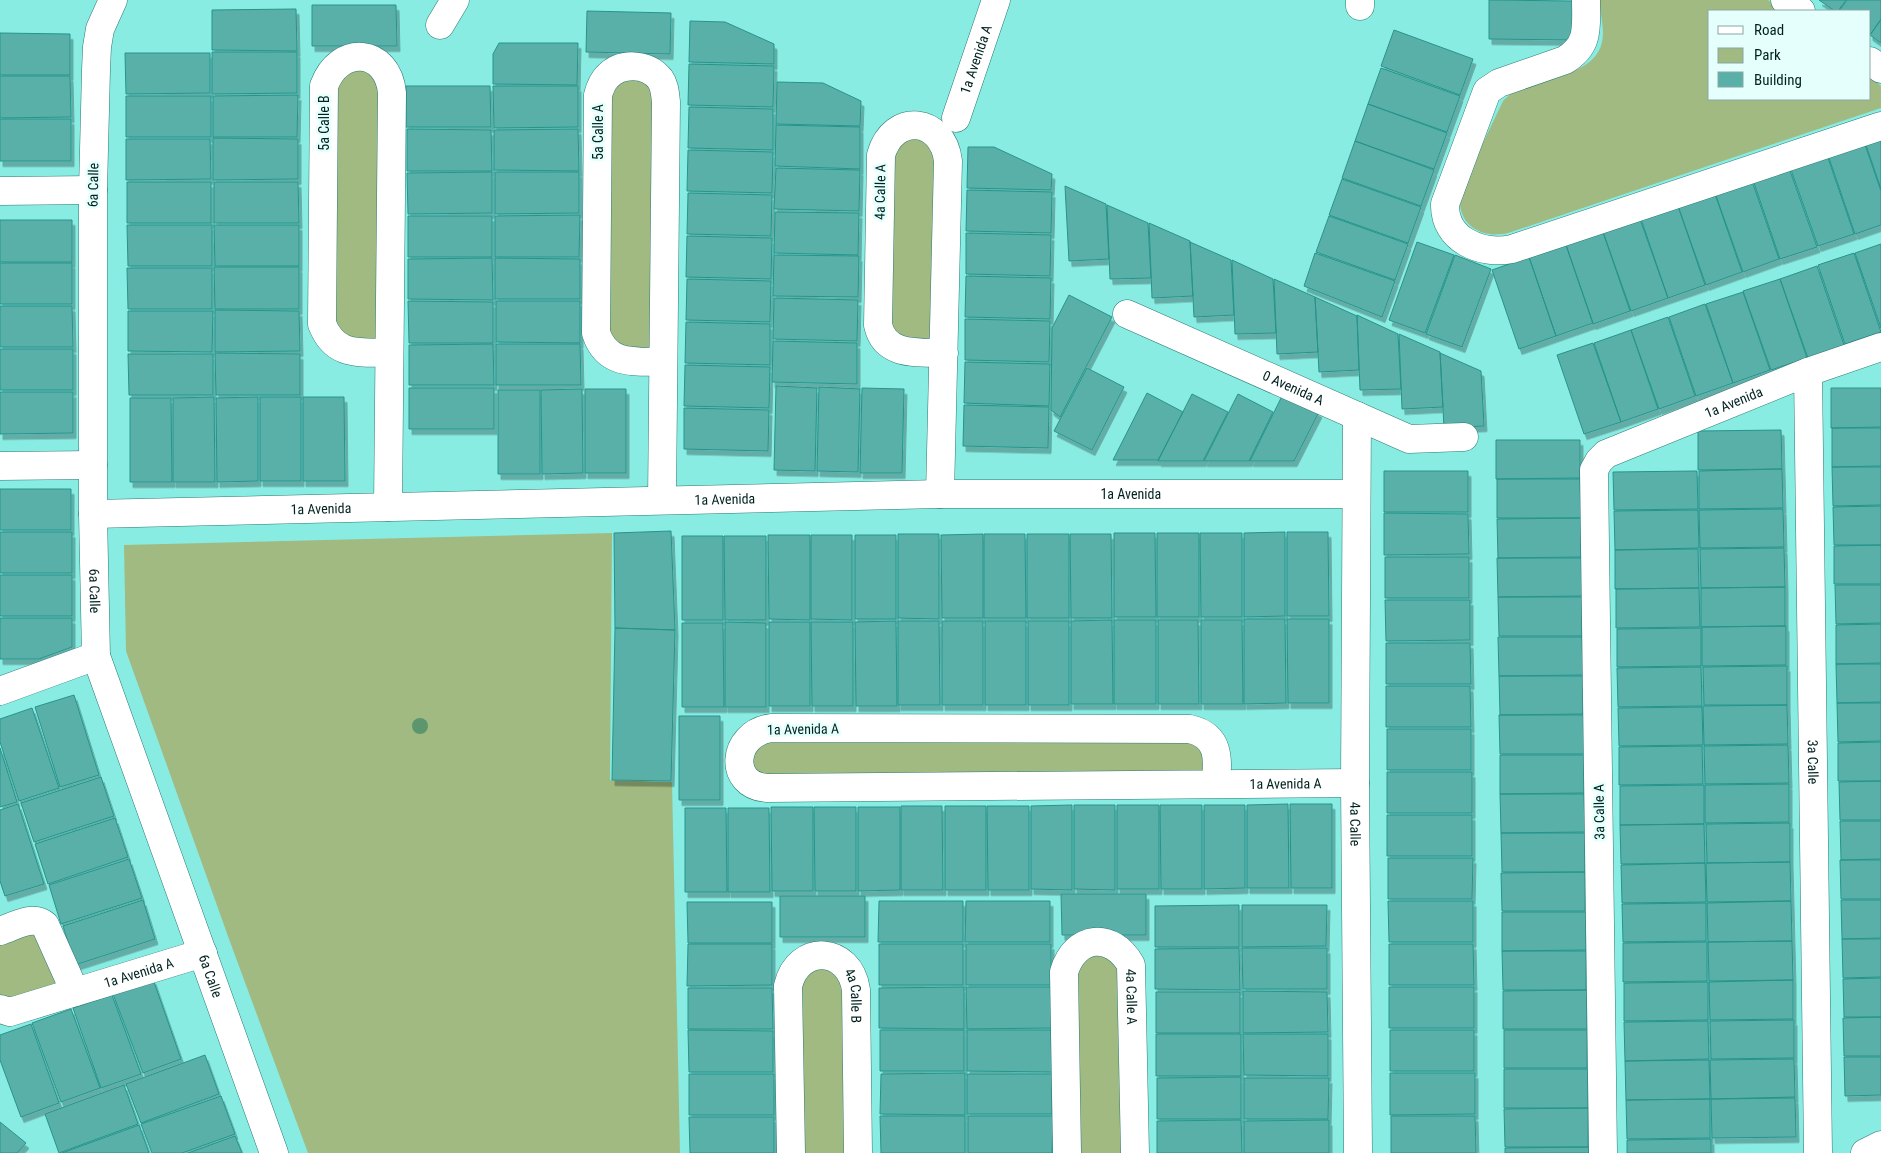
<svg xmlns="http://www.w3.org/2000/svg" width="1881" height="1153" font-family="'Roboto Condensed',sans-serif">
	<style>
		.green { fill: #a0ba81 }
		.building { fill: #59b0a8; stroke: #26948c; filter: url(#shadow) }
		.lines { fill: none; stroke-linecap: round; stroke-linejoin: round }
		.minor-casing { stroke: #2b7a74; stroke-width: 29 }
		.minor { stroke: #fff; stroke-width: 28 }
		.tree { fill: #5c966e }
		.labels { text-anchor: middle; stroke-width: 5; stroke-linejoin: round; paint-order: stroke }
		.street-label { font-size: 14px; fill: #012220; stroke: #e4fffc }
	</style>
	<defs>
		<filter id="shadow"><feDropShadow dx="3" dy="5.5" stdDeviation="0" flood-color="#0004"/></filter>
	</defs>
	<rect width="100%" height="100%" fill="#88ece3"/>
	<path class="green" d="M1599 0H1768L1783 11H1710V99H1870V77L1881 86V108L1508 233C1477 240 1454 221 1461 189L1503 101C1511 92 1522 88 1533 84 1556 76 1596 71 1602 42 1605 29 1600 13 1599 0Z
		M334 67 386 71 389 353 333 343Z
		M607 76 660 79 663 362 625 360 596 323Z
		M933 131 944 353 892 346 884 144Z
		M612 533 610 780 672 782 680 1153H308L229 939 126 651 124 545Z
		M1190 729 1216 783 759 787 745 742Z
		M34 920 75 992 0 1009V932Z
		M1116 946 1135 1153H1067V961Z
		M840 960 858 1153H791V975Z"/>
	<path class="building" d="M1489 0 1573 1V40L1489 39Z
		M1819 0H1846L1838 11H1835Z
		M1847 0H1881V19L1870 35V11H1839Z
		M312 5H396L397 46H312Z
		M296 9 297 51 212 50V10Z
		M587 11 671 13 670 54 586 52Z
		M1881 20V43L1870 35Z
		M690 21 725 22 774 44V64L689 62Z
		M1394 30 1473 59 1460 95 1381 66Z
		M0 33 70 34V75H0Z
		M499 43H578L577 85 493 84V54Z
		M212 52H297V93L212 94Z
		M125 53H210V93L126 94Z
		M689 64 774 66 773 107 688 105Z
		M1381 68 1460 96 1447 132 1368 104Z
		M0 76H70L71 117 0 118Z
		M777 82 823 83 861 101 860 126 776 124Z
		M406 86H490L491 127H406Z
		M493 86H578V127L494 128Z
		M298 95 297 137H213V96Z
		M126 96H211V137H126Z
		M1368 104 1447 133 1434 169 1355 141Z
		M689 107 773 109V150L688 148Z
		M0 119H71V161H0Z
		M776 125 860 127V169L775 166Z
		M407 129 491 130 492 171H407Z
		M578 129 579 171 494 170V130Z
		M1881 136V189L1865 142Z
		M213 138 298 139V179L213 180Z
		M126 139H210L211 179 126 180Z
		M1355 141 1434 170 1421 206 1342 178Z
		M1864 142 1881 191V225L1855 234 1828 155Z
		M968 147H994L1052 174 1051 190 967 188Z
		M688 150 773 152 772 193 687 191Z
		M1827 155 1854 234 1818 246 1790 167Z
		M776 168 860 170 859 211 774 209Z
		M1789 168 1817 247 1780 259 1753 180Z
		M492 172V213L408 214 407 173Z
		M495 172H579V213L495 214Z
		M1342 179 1421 207 1408 243 1329 215Z
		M1752 181 1779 259 1743 272 1715 193Z
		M127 182H211V223H127Z
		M214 182H298L299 223H214Z
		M1065 186 1106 204 1109 259 1069 261Z
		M967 190 1052 192 1051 233 966 231Z
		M688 193 772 195 771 236 687 234Z
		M1715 194 1742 272 1706 285 1678 206Z
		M1107 205 1148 223 1151 278 1110 279Z
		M1678 206 1705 285 1668 298 1641 219Z
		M775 212 859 213 858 255 774 253Z
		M580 215 579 257H495V216Z
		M408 216H492V257H408Z
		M1329 216 1408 244 1395 280 1316 252Z
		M1640 219 1668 298 1631 311 1603 232Z
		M0 220H72V262H0Z
		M1149 223 1190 241 1193 296 1152 298Z
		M127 225H212V266H128Z
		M214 225H299V266H215Z
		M1603 232 1630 311 1593 324 1566 245Z
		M966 233 1051 235 1050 276 966 274Z
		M687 236 772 238 771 279 686 277Z
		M1190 242 1231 260 1234 315 1194 317Z
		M1417 242 1454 255 1425 333 1389 320Z
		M1881 244V328L1855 253Z
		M1566 245 1593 323 1556 336 1529 257Z
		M1315 253 1395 281 1382 317 1304 286Z
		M1854 253 1881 332 1845 344 1818 265Z
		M774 255 859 256 858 297 773 296Z
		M1455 255 1491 269 1462 347 1426 334Z
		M1529 257 1556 336 1519 349 1492 270Z
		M492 258 493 300 408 299V259Z
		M495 258 580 259V299H495Z
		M1232 260 1273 279 1276 333 1235 334Z
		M0 263H72V304H0Z
		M1817 266 1844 345 1808 358 1780 279Z
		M214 267H299V309H215Z
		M127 268H212V309H128Z
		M966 276 1051 278 1050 319 965 317Z
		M687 279 771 281 770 322 686 320Z
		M1274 279 1315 297 1318 352 1277 354Z
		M1780 279 1807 358 1771 370 1743 291Z
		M1743 292 1770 370 1733 383 1706 304Z
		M1069 295 1112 317 1060 417 1051 410 1052 328Z
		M1315 297 1357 316 1359 370 1319 372Z
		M774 298 858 300 857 341 773 339Z
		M408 301 493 302V343H409Z
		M496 301H580V343L496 342Z
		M1705 304 1733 383 1696 396 1669 317Z
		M0 306H72L73 347H0Z
		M215 310 299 311 300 351 215 352Z
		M128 311H213L212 352 128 351Z
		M1357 315 1398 334 1401 389 1360 390Z
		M1668 317 1695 396 1659 409 1631 330Z
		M965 319 1050 321 1049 362 965 360Z
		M686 322 770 324V365L685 363Z
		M1631 330 1658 409 1621 422 1594 343Z
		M1399 334 1440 352 1443 407 1402 409Z
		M773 341 857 343V384L772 382Z
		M1593 343 1621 422 1584 434 1557 355Z
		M493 344 494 385H409V345Z
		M496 344H580L581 385H496Z
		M0 349H73V390H0Z
		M215 353 300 354V395H216Z
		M1440 353 1481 371 1484 426 1444 428Z
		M128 354H213V395H129Z
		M965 362 1050 364 1049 406 964 403Z
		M685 365 770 367 769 408 684 406Z
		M1087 368 1124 387 1092 450 1054 431Z
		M776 386 817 388 815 471 774 470Z
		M819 387 860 389 858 472 817 471Z
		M409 388H494V429H409Z
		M862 388 904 389 902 473H860Z
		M1831 388H1881V427L1831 428Z
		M582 389 583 473 542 474 541 390Z
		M585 389H626V473H585Z
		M498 390H540V474H498Z
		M0 392H73V433L0 434Z
		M1147 393 1183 412 1158 460H1113Z
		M1192 394 1228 412 1203 461H1158Z
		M1238 394 1273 412 1249 461H1204Z
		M1283 394 1319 412 1294 461H1250Z
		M214 397 215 482H173V398Z
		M258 397V481L217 482 216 398Z
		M260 397H301V481H260Z
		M303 397H344L345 481H303Z
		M130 398H171L172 482H130Z
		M964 405 1049 407 1048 448 963 446Z
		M684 408 769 410 768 451 684 449Z
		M1832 428H1881V466L1832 467Z
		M1781 430 1782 469 1698 470V431Z
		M1496 440H1580V478L1496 479Z
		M1832 467H1881V505L1833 506Z
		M1782 469 1783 508 1699 509V471Z
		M1384 471H1468V512H1384Z
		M1697 471 1698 509 1614 510 1613 472Z
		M1497 479H1580L1581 518H1497Z
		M0 489H71V530H0Z
		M1881 506V545H1834L1833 507Z
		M1783 509 1784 547 1700 548 1699 510Z
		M1698 510 1699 548 1615 550 1614 511Z
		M1384 513 1468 514 1469 554 1384 555Z
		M1581 518V557L1498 558 1497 519Z
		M671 531 675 630 615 628 614 533Z
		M0 532H72V573H0Z
		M1285 532V616L1244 617V533Z
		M1287 532H1328L1329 616H1287Z
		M1114 533H1155L1156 617H1114Z
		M1157 533H1199V617H1157Z
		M1200 533H1242V617H1201Z
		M898 534H939V619L898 618Z
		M983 534V618H942L941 535Z
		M984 534H1025L1026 618H984Z
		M1027 534H1069V618H1027Z
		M1070 534H1111L1112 618H1071Z
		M768 535H810V620L769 619Z
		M811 535H852V620L811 619Z
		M855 535H896V619H855Z
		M682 536H723V620H682Z
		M724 536H766V620H725Z
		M1881 545V584H1834V546Z
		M1784 548 1785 587 1701 588 1700 549Z
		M1698 549 1699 588 1615 589V550Z
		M1385 557H1469V598H1385Z
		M1497 558H1582V596L1498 597Z
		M0 575H72V616H0Z
		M1835 585H1881V623L1836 624Z
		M1785 587V626L1701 627V588Z
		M1699 588 1700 627 1616 628V589Z
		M1498 597H1582V636H1499Z
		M1385 600H1470V640L1386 641Z
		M0 618H72V647L39 659H0Z
		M1244 619H1285L1286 703 1244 704Z
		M1287 619H1329V703H1288Z
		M1112 620 1113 704H1071V621Z
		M1114 620H1156V704H1114Z
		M1158 620H1198L1199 704H1158Z
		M1201 620H1242L1243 704H1201Z
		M896 621 897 706H856L855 622Z
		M898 621H939L940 705H898Z
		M942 621H983V705H942Z
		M985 621H1026V705H985Z
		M1028 621H1069V705H1028Z
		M725 622 766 623V707H725Z
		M769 622H810V706H769Z
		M811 622H853V706H812Z
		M682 623H723L724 707H682Z
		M1881 624V663L1836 664V625Z
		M1786 626V665L1702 666V627Z
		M615 628 675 630 671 781 612 780Z
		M1701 628V666L1617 667V629Z
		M1498 637H1582L1583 675 1499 676Z
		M1386 643H1470L1471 684H1386Z
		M1836 664H1881V702L1837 703Z
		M1787 666V705H1704L1703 667Z
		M1701 667 1702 706 1618 707 1617 668Z
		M1499 676H1583V714L1500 715Z
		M1386 686H1470L1471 727H1386Z
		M74 695 99 775 60 787 35 707Z
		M1837 703H1881V741L1838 742Z
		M1787 705 1788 744 1704 745 1703 706Z
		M1702 707 1703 745 1619 746 1618 708Z
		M32 708 59 788 19 801 0 742V719Z
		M1499 715H1584V754H1500Z
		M679 716H720V800H679Z
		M1387 729H1471V770H1387Z
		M1881 742V781H1838V743Z
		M1788 745 1789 783 1705 784 1704 746Z
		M1702 746 1703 784 1619 785V747Z
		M0 748 17 802 0 807Z
		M1500 755H1584V793L1500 794Z
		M1387 772H1472V813H1387Z
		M101 777 114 816 34 842 21 803Z
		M1881 781V820H1840L1839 782Z
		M1789 784V822L1705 823V785Z
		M1704 785V824L1620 825V786Z
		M1500 794H1584L1585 832 1501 833Z
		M18 804 44 884 5 896 0 881V810Z
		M1288 804 1289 888H1247V805Z
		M1290 804H1332V888H1291Z
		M1072 805V890L1031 889V806Z
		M1074 805H1115V890L1074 889Z
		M1117 805H1159V889H1117Z
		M1160 805H1202V889H1161Z
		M1204 805H1245V888L1204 889Z
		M901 806H942L943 890H901Z
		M945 806H986V890H945Z
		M987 806H1029V890H988Z
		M771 807H813V891H772Z
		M814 807H856V891H815Z
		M858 807H900V890L858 891Z
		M685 808H726L727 892H685Z
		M728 808H769L770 892H728Z
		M1387 815H1472V856H1387Z
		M115 818 128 857 48 884 35 844Z
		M1840 821H1881V859L1841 860Z
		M1790 823V862L1707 863 1706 824Z
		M1704 824 1705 863 1621 864 1620 825Z
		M1501 833H1585V872H1502Z
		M1388 858H1473L1472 899H1388Z
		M129 859 142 898 61 924 49 885Z
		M1840 860H1881V899H1841Z
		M1790 862 1791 901 1707 902 1706 863Z
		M1705 863 1706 902 1622 903 1621 865Z
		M1585 872V911H1502L1501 873Z
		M1061 894H1146V935H1062Z
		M780 896H865V937H780Z
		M143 900 155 939 75 965 63 926Z
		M1841 900H1881V938L1842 939Z
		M879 901H963V942H878Z
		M966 901H1050V942H965Z
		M1388 901H1473V942H1389Z
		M1791 901 1792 941 1708 942 1707 903Z
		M687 902H772V943H688Z
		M1706 903V941L1623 942 1622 904Z
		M1239 905V947H1155V906Z
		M1242 905H1327L1326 946 1242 947Z
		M1502 912H1586V950L1502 951Z
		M1842 939H1881V977L1843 978Z
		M1792 941 1793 980 1709 981 1708 942Z
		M1707 942V981L1623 982V943Z
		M688 944H772V985L687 986Z
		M879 944H963V985H879Z
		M966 944H1051V985H966Z
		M1389 944H1473L1474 985H1389Z
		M1239 948 1240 990 1155 989V949Z
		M1242 948H1327V989H1243Z
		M1502 951H1586V990H1503Z
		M1881 978V1017H1844L1843 979Z
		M153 979 181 1059 143 1073 113 994Z
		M1793 980V1019L1710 1020 1709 982Z
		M1708 982V1020L1624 1021V983Z
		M964 987V1029L879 1028V988Z
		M966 987H1051V1028L967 1029Z
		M1389 987H1474V1028H1389Z
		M688 988H772L773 1029H688Z
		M1587 990V1029H1503V991Z
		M1243 991 1327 992 1328 1032 1243 1033Z
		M1156 992H1240V1033H1156Z
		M112 995 141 1074 101 1088 73 1008Z
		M71 1009 100 1088 61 1102 32 1023Z
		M1881 1017V1056H1844L1843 1018Z
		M1794 1020V1058L1711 1059 1710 1021Z
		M1708 1021 1709 1059 1625 1061 1624 1022Z
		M31 1024 59 1103 21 1117 0 1060V1035Z
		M688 1030 773 1031V1072H689Z
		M880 1030H964V1071H880Z
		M967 1030H1051L1052 1072 967 1071Z
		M1390 1030H1474V1071H1390Z
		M1504 1030H1587V1068H1504Z
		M1156 1034H1241V1076H1156Z
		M1243 1034H1328V1076L1244 1075Z
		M205 1055 219 1094 141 1123 126 1084Z
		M1844 1057H1881V1095L1845 1096Z
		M1794 1059 1795 1097 1711 1099 1710 1060Z
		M1709 1060 1710 1099 1626 1100 1625 1061Z
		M1504 1069H1588V1108H1504Z
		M965 1073V1115L880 1114 881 1074Z
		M1390 1073H1475V1114L1390 1115Z
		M689 1074H774V1115H689Z
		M967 1074H1052V1114H967Z
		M1241 1077V1119H1157V1078Z
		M1244 1078H1329L1328 1119H1244Z
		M124 1085 138 1124 59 1153 45 1114Z
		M221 1096 235 1134 182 1153H152L141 1124Z
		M1795 1098 1796 1137 1712 1138 1711 1099Z
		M1710 1099V1138L1627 1139 1626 1100Z
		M1588 1108V1147H1505L1504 1109Z
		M880 1116H965V1153H881Z
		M968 1116H1053L1052 1153H968Z
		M1391 1116H1475L1476 1153H1391Z
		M689 1117H774V1153H690Z
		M1241 1120 1242 1153H1157V1121Z
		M1329 1120V1153H1244V1121Z
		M0 1122 26 1143 17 1153H0Z
		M139 1125 149 1153H62Z
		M235 1136 242 1153H188Z
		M1711 1139V1153H1627V1140Z
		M1589 1147V1153H1505V1148Z"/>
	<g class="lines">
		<defs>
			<g id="minor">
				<path id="s1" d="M113 0 100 29 97 47 96 70 93 190V514L96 656 274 1153"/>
				<path d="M1360 0V6"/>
				<path d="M1586 0C1586 26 1590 45 1565 60L1499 83 1487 91 1445 204C1444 240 1481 255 1512 249L1881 126"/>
				<path d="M1785 0 1801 11"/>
				<path d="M440 25 455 0"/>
				<path d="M1870 61 1881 69"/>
				<path id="s2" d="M956 118 996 0"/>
				<path d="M0 191 93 190"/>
				<path id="s3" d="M1127 314 1409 439 1464 437"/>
				<path id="s4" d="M1808 372 1818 1153"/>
				<path id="s5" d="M1357 416 1355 783 1358 1153"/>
				<path d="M0 466 93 465"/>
				<path d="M940 494 948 161C943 117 893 112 881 155L878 325C885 357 919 352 944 353"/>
				<path d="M662 500 666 102C665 94 665 86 660 79 647 63 621 62 607 77 602 82 600 88 598 95L596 333C607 366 634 361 663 362"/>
				<path d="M388 507 392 93C388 48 339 44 324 86L322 324C335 357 359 352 389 353"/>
				<path id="s6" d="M93 514 940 494H1356"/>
				<path d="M0 691 96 656"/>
				<path id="s7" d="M1216 783C1218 759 1220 736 1190 729L771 728C731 734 728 786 767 788L1355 783"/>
				<path d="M0 931C13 927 33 914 45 925L75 992"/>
				<path id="s8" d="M0 1009 10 1012 203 953"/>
				<path id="s9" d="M791 1153 788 986C798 943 850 946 856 990L858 1153"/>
				<path id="s10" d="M1067 1153 1064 972C1075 935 1112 931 1131 965L1135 1153"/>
				<path id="s11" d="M1603 1153 1594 470 1599 461 1606 454 1808 372 1881 347"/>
				<path d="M1865 1153 1881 1145"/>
			</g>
		</defs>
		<use href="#minor" class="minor-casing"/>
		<use href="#minor" class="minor"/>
	</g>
	<circle class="tree" cx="420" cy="726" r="8"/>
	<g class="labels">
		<g class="street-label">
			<text dy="5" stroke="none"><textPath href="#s2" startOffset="62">1a Avenida A</textPath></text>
			<text transform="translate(324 123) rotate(-90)" y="5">5a Calle B</text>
			<text transform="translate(598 132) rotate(-90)" y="5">5a Calle A</text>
			<text transform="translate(93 185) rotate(-89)" y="5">6a Calle</text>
			<text transform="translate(880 192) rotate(-89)" y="5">4a Calle A</text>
			<text dy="5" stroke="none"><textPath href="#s3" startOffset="182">0 Avenida A</textPath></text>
			<text dy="5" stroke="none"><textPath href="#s11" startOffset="841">1a Avenida</textPath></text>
			<text dy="5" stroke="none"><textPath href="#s6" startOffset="1038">1a Avenida</textPath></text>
			<text dy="5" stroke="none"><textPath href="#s6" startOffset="632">1a Avenida</textPath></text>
			<text dy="5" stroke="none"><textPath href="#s6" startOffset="228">1a Avenida</textPath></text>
			<text dy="5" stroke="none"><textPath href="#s1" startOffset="594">6a Calle</textPath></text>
			<text transform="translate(803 729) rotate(-1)" y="5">1a Avenida A</text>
			<text dy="5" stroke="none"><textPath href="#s4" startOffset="390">3a Calle</textPath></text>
			<text dy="5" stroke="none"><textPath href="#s7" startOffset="1098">1a Avenida A</textPath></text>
			<text transform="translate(1599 812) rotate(-91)" y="5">3a Calle A</text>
			<text dy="5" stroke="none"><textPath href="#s5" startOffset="408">4a Calle</textPath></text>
			<text dy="5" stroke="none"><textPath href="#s8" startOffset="145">1a Avenida A</textPath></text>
			<text dy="5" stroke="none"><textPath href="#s1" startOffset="999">6a Calle</textPath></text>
			<text dy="5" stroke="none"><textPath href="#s10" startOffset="304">4a Calle A</textPath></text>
			<text dy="5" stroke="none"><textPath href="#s9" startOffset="275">4a Calle B</textPath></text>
		</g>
	</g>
	<rect x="1708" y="10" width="162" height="90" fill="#e4fffc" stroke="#89a7a4"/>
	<rect x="1718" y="26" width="25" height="8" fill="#ffffff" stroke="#89a7a4"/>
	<text x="1754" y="35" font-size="15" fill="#012220">Road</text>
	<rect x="1718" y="48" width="25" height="15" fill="#a0ba81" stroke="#89a7a4"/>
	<text x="1754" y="60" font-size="15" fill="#012220">Park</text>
	<rect x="1718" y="72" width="25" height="15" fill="#59b0a8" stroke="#89a7a4"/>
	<text x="1754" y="85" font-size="15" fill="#012220">Building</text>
</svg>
